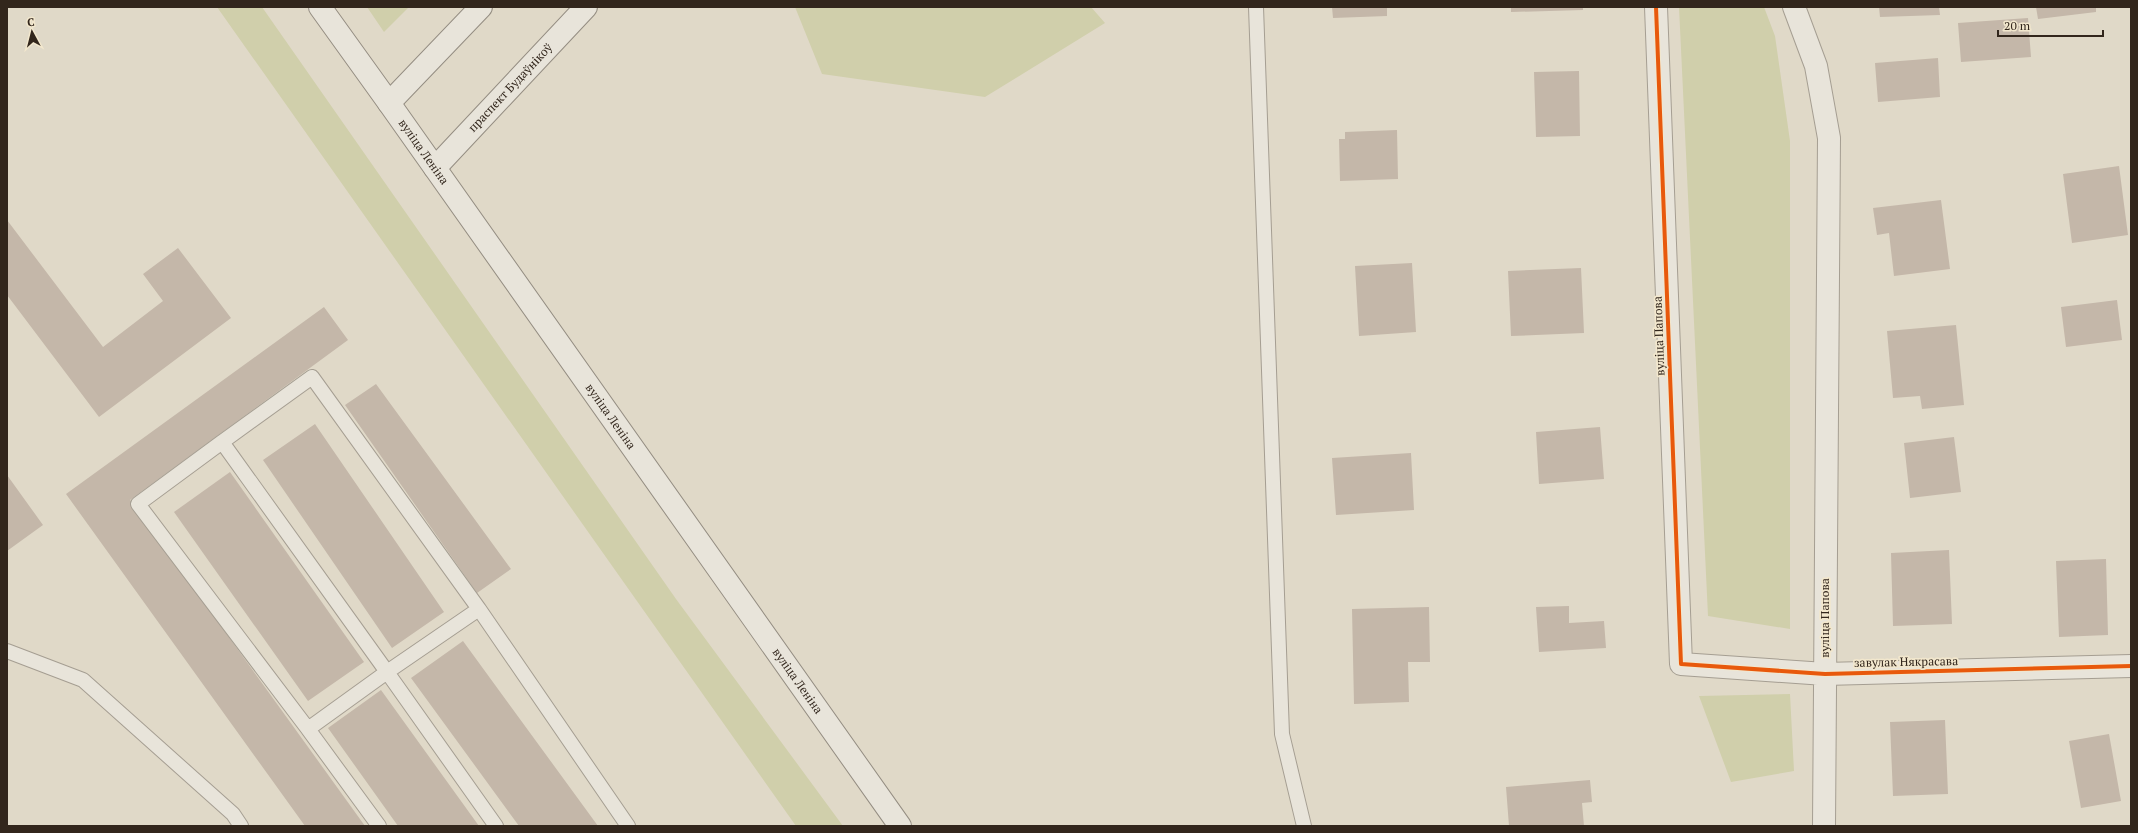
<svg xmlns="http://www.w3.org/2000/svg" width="2138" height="833" font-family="'PT Serif',serif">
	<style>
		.green { fill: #d0cfab }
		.building { fill: #c4b7a9 }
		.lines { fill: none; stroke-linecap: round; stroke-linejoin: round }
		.lane-casing { stroke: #a59e92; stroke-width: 16 }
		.street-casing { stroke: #a59e92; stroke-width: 24 }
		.secondary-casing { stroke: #948d82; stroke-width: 24 }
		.lane { stroke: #e8e4da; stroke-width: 14 }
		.street { stroke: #e8e4da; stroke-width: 22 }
		.secondary { stroke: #e8e4da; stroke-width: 22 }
		.cycleway-casing { stroke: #f2e7cd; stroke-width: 6 }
		.cycleway { stroke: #e8590c; stroke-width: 4 }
		.labels { text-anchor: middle; stroke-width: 3.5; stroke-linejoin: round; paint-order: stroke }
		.street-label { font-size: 12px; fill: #32261c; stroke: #f2e7cd }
	</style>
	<rect width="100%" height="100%" fill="#e0d9c8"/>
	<path class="green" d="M217 7H262L676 599 843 826H796Z
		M367 7H409L384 32Z
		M795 7H1091L1105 23 985 97 822 74Z
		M1679 7H1764L1775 36 1790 141V629L1708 616Z
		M1790 694 1794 771 1731 782 1699 696Z"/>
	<path class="building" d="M1332 7H1387V16L1333 18Z
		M1511 7H1583V10L1511 12Z
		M1879 7H1939L1940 15 1880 17Z
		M2036 7H2096V12L2038 19Z
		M2028 18 2031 57 1961 62 1958 23Z
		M1938 58 1940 97 1878 102 1875 63Z
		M1579 71 1580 136 1536 137 1534 72Z
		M1397 130 1398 179 1340 181 1339 139H1345V132Z
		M2119 166 2128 235 2072 243 2063 174Z
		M1941 200 1950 269 1894 276 1889 233 1877 235 1873 208Z
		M7 220 103 347 163 301 143 274 178 248 231 318 99 417 7 295Z
		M1412 263 1416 332 1359 336 1355 266Z
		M1581 268 1584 333 1511 336 1508 271Z
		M2117 300 2122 340 2066 347 2061 307Z
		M324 307 348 340 130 500 365 826H305L66 494Z
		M1956 325 1964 405 1922 409 1920 396 1893 398 1887 331Z
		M376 384 511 569 477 593 345 405Z
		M315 424 444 612 392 648 263 460Z
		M1600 427 1604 479 1539 484 1536 432Z
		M1954 437 1961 492 1910 498 1904 443Z
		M1411 453 1414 510 1336 515 1332 458Z
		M230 472 364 662 308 701 174 512Z
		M7 475 43 525 7 551Z
		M1949 550 1952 624 1893 626 1891 553Z
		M2106 559 2108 635 2059 637 2056 561Z
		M1569 606V623L1604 621 1606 648 1539 652 1536 607Z
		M1429 607 1430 662H1408L1409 702 1354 704 1352 609Z
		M463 641 598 826H519L411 678Z
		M381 690 479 826H398L328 728Z
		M1945 720 1948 794 1893 796 1890 722Z
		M2109 734 2121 801 2081 808 2069 741Z
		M1590 780 1592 802 1582 803 1584 826H1509L1506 787Z"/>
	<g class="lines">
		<defs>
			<path id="lane" d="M1256 7 1282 734 1304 826
				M222 442 138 504 308 729
				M7 651 83 680 233 814 241 826
				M379 826 308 729 387 672 222 442 312 377 479 609
				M496 826 387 672 479 609 628 826"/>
			<path id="street" d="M1656 7 1681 664 1825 674 2131 666
				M1794 7 1816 66 1829 138 1824 826"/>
			<g id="secondary">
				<path id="s1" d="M320 7 389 103 900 826"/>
				<path d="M389 103 481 7"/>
				<path id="s2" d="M435 168 586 7"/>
			</g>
		</defs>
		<use href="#lane" class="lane-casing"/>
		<use href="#street" class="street-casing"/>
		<use href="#secondary" class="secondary-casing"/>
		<use href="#lane" class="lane"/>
		<use href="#street" class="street"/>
		<use href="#secondary" class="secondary"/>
		<defs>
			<path id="cycleway" d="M1656 7 1681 664 1825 674 2131 666"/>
		</defs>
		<use href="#cycleway" class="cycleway-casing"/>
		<use href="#cycleway" class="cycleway"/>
	</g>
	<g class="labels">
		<g class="street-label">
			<text dy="4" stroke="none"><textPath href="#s2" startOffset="110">праспект Будаўнікоў</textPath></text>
			<text dy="4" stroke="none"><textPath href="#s1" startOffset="178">вуліца Леніна</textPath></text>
			<text transform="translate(1659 336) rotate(-92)" y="4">вуліца Папова</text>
			<text dy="4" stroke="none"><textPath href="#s1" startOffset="502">вуліца Леніна</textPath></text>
			<text transform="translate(1825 618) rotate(-90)" y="4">вуліца Папова</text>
			<text transform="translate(1906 662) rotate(-1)" y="4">завулак Някрасава</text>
			<text dy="4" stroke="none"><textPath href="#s1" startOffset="826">вуліца Леніна</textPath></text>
		</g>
	</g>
	<rect width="2138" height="833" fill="none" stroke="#32261c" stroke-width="16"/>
	<g transform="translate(32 32) rotate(353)" stroke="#f2e7cd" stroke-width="3" paint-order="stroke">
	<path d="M0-3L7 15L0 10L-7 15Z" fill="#32261c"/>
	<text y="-6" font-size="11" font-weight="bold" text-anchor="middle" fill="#32261c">С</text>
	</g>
	<path d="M1998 30v6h105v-6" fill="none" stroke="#32261c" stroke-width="2"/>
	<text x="2004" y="30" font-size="12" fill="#32261c" stroke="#f2e7cd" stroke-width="3" paint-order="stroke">20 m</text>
</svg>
